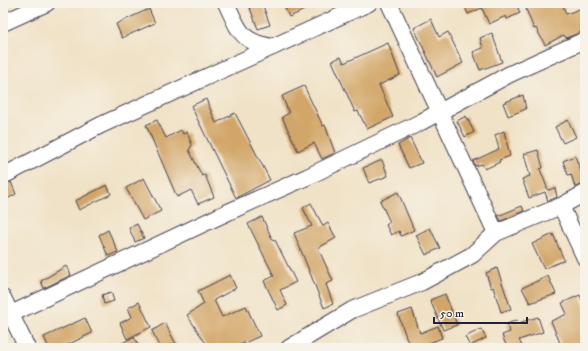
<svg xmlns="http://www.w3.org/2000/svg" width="588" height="351" font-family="'IM FELL DW Pica',serif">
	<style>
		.building { fill: #d2a668 }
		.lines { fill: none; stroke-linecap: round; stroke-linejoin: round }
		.minor-casing { stroke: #413f50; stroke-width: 18 }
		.minor { stroke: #fff; stroke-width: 16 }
	</style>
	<rect width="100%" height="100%" fill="#f7f3e8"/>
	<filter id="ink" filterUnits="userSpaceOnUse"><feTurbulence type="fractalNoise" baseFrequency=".025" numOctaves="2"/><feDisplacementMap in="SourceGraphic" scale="8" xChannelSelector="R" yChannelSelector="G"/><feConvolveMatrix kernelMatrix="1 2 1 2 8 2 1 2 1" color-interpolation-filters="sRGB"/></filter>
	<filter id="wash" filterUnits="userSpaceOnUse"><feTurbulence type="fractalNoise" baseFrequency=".012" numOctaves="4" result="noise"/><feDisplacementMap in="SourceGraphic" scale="16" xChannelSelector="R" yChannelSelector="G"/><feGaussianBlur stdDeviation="0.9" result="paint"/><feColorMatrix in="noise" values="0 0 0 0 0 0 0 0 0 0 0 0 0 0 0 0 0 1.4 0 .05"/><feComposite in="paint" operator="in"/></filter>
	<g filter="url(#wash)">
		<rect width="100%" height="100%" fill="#f0e2c6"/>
		<g id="blocks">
			<path class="building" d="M248 3H262L270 25 258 29Z
				M283 3H320L289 17Z
				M463 3H516L520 13 507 19 506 16 489 24 482 8 468 14Z
				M540 3H562L566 14 585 7V31L566 38 564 35 545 45 536 28 534 29 526 9Z
				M149 9 155 23 122 38 116 24Z
				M431 19 439 37 448 32 463 63 437 77 414 28Z
				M492 33 502 62 480 70 473 52 483 48 480 38Z
				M388 43 400 75 379 85 393 117 367 129 358 111 355 112 332 61 341 57 344 63Z
				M304 86 313 105 323 126 325 125 335 153 322 159 314 143 298 151 282 117 289 113 282 96Z
				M523 95 526 109 508 116 503 103Z
				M206 99 216 123 235 113 270 180 236 198 191 106Z
				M466 116 474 132 465 137 457 121Z
				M157 120 166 138 181 130 183 134 187 132 192 145 189 150 202 176 205 175 214 197 198 204 191 190 177 197 146 125Z
				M568 120 576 137 563 143 555 127Z
				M504 131 510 156 499 160 500 162 485 169 482 164 475 166 473 161 499 149 495 135Z
				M410 138 422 163 409 168 398 145Z
				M538 150 543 168 540 169 548 190 555 188 557 197 548 201 545 192 529 198 522 179 530 176 524 154Z
				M575 156 585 182V184L575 187 571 174 568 175 563 161Z
				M382 160 388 176 369 183 363 168Z
				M144 178 161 211 143 220 126 188Z
				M11 182 16 194 7 199 3 185Z
				M107 185 111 194 79 210 75 201Z
				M398 192 414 230 401 236 399 231 391 235 386 225 390 222 380 201Z
				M311 203 323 226 328 223 336 238 318 248 333 281 326 284 333 304 324 308 294 233 312 226 303 208Z
				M522 206 524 211 501 221 498 216Z
				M262 217 273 241 275 240 296 282 280 290 287 305 278 310 264 281 274 276 248 224Z
				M137 224 144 238 135 242 129 228Z
				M430 228 440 248 426 255 416 235Z
				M108 230 118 252 108 256 99 235Z
				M553 234 564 260 544 269 532 244Z
				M66 266 71 275 44 288 41 281Z
				M497 268 511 309 501 312 493 287 491 288 486 273Z
				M230 275 236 288 214 300 222 317 246 306 260 336 233 348H209L187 315 204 304 198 291Z
				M548 276 556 294 530 303 522 288Z
				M111 292 114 301 104 304 102 295Z
				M445 294 457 325 443 330 430 300Z
				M580 295 585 308V348H562L551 321 567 314 562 303Z
				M139 302 151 327 127 339 120 323 132 317 128 308Z
				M412 309 420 333 438 326 442 338 416 348H410L398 314Z
				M538 317 543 332 519 340 523 348H507L502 335 510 332 507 324 517 320 518 323Z
				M85 318 92 333 61 348H49L44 337Z
				M165 323 178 348H161L152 331Z
				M481 329 486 338 470 346 465 337Z
				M134 337 140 348H112Z"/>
		</g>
	</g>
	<g filter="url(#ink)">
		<use href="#blocks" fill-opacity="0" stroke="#413f50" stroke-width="1"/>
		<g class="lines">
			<defs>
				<path id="minor" d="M226 3C239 30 240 42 273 47
					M389 3 496 233
					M3 23 47 3
					M3 176 101 125 369 3
					M561 206 585 258
					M3 298 27 348
					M11 314 226 213 307 177 421 122 510 74 585 40
					M289 348 352 310 422 282 472 255 496 233 561 206 585 193"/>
			</defs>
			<use href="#minor" class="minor-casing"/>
			<use href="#minor" class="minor"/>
		</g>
	</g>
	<rect width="588" height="351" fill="none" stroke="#f7f3e8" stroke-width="16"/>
	<path d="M434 317v6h93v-6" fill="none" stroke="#22223b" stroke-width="2"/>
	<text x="440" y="317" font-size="12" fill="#22223b" stroke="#f7f3e8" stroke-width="3" paint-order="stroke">50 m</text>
</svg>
